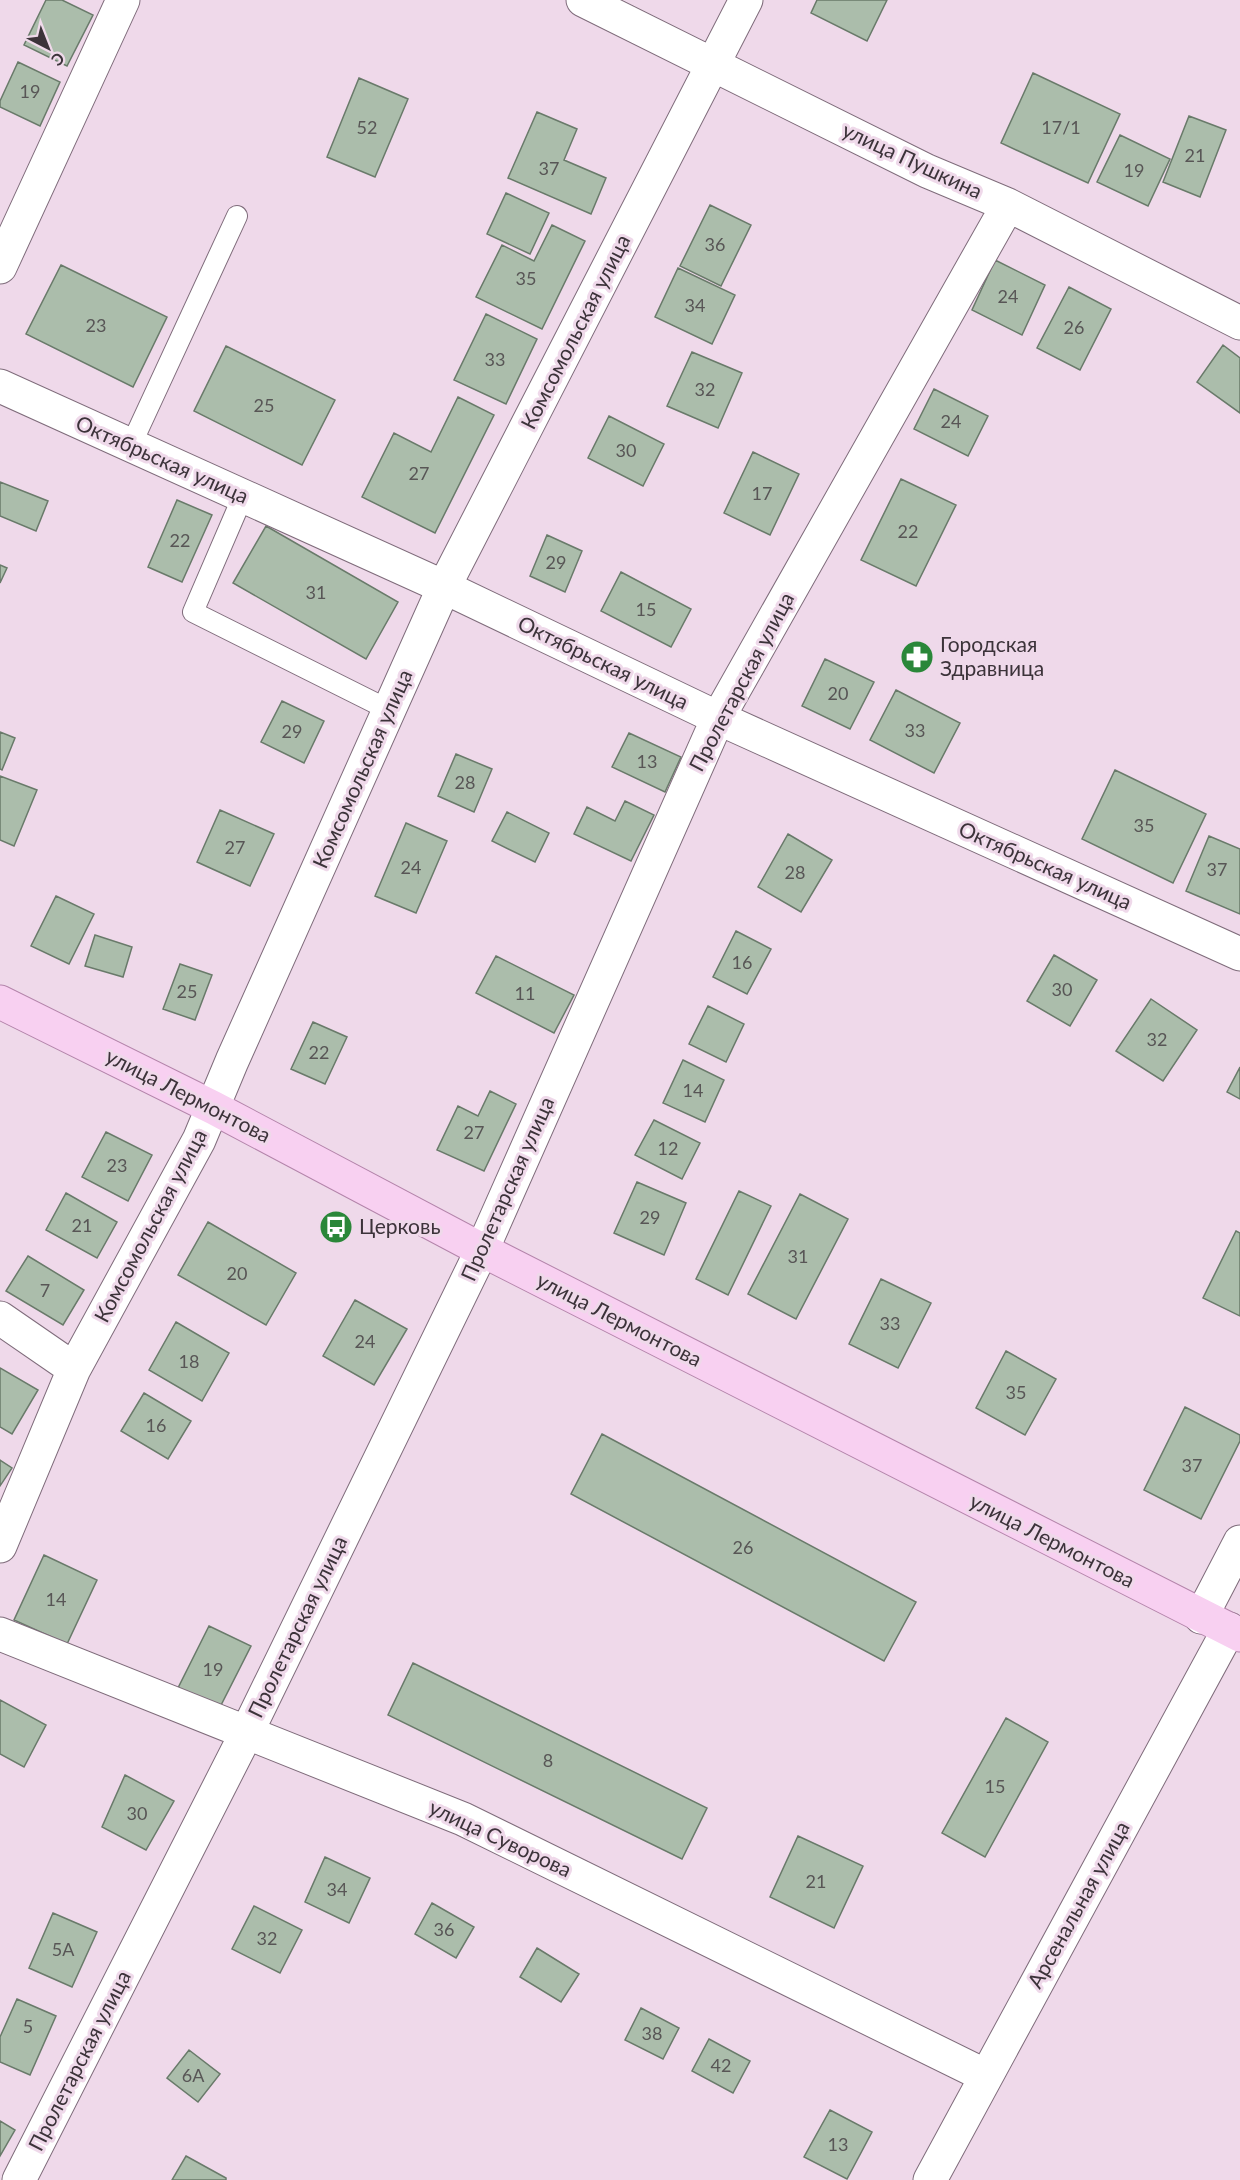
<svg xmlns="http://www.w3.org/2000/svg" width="1240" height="2180" font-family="Lato,sans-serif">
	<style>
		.building { fill: #abbdab; stroke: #697a6a; stroke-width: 1.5 }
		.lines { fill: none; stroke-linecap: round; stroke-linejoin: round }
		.service-casing { stroke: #7f6c7b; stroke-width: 22 }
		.minor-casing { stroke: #7f6c7b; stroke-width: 35 }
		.tertiary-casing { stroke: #7f6c7b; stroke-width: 35 }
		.primary-casing { stroke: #b485ab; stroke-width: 35 }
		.service { stroke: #fff; stroke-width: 20 }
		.minor { stroke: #fff; stroke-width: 33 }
		.tertiary { stroke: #fff; stroke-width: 33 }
		.primary { stroke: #f8d0f1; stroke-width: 33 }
		.labels { text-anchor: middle; stroke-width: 6; stroke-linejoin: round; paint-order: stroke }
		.number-label { font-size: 18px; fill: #585656 }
		.street-label { font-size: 21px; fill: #3c333a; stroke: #efd9ea }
		.poi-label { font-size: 21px; fill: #3c333a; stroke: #efd9ea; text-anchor: start }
	</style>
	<rect width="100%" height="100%" fill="#efd9ea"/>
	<path class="building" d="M46 0H62L93 15 67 66 24 45Z
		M817 0H887L867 41 811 13Z
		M18 62 60 82 40 126 0 107V101Z
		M1033 73 1120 114 1088 183 1001 143Z
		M359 78 408 99 375 177 327 157Z
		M537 112 577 129 564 160 606 178 591 214 508 178Z
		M1189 116 1226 130 1200 197 1163 182Z
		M1120 135 1170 159 1148 206 1097 182Z
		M506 193 549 213 530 254 487 234Z
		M710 205 751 225 721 286 680 266Z
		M552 225 585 241 542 329 476 297 502 245 534 261Z
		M995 260 1045 285 1022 335 972 310Z
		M61 265 167 317 133 387 26 334Z
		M678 268 735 295 712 344 655 317Z
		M1069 287 1111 309 1080 370 1037 348Z
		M486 314 537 339 506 404 454 380Z
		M1223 345 1240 358V413L1197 382Z
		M226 346 335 400 302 465 194 411Z
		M692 352 742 373 718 428 667 406Z
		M934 389 988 416 968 456 914 429Z
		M458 397 494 415 435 533 362 497 394 433 431 452Z
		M609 416 664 444 643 486 588 458Z
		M753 452 799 474 770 535 724 513Z
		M901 479 956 505 916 586 861 560Z
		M0 482 48 501 36 531 0 516Z
		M177 500 212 515 182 582 148 567Z
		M266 526 398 602 366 659 233 583Z
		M547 535 582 551 565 592 530 576Z
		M0 565 7 568 0 583Z
		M621 572 691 609 671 647 601 611Z
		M825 659 874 682 850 729 802 706Z
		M896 690 960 723 934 773 870 740Z
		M282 701 324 721 304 763 261 742Z
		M0 732 15 738 2 770 0 769Z
		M629 733 681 757 665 792 612 767Z
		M456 754 492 769 474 812 438 796Z
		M1115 770 1206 814 1173 883 1082 839Z
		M0 776 37 790 14 846 0 840Z
		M625 801 654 815 631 861 574 834 587 807 615 821Z
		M220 810 274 834 250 886 197 862Z
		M507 812 549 833 535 862 492 841Z
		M406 823 447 841 416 913 375 896Z
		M788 834 832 860 801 912 758 887Z
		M1209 836 1240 849V914L1186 891Z
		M56 896 94 914 69 964 31 946Z
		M736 931 771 949 747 994 713 977Z
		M95 935 132 947 123 977 85 966Z
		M1054 955 1097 980 1070 1026 1027 1001Z
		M496 956 574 995 554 1033 476 993Z
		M180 964 212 975 195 1020 163 1009Z
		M1151 999 1197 1030 1163 1081 1116 1051Z
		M708 1006 744 1024 726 1062 689 1044Z
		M313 1022 347 1037 325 1084 291 1069Z
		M683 1060 724 1080 705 1122 663 1103Z
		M1240 1067V1099L1227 1092Z
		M490 1091 516 1104 484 1171 437 1150 458 1106 478 1116Z
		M654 1120 700 1143 682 1179 635 1155Z
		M106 1132 152 1155 128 1201 82 1177Z
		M637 1182 686 1203 664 1255 614 1233Z
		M739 1191 771 1206 728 1295 696 1279Z
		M66 1193 117 1222 97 1258 46 1230Z
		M800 1194 848 1219 796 1319 748 1294Z
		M208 1222 296 1273 266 1325 178 1275Z
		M1236 1231 1240 1233V1316L1203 1298Z
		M28 1256 84 1290 63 1325 6 1291Z
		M881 1279 931 1303 898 1368 849 1344Z
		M355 1300 407 1329 374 1385 323 1356Z
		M176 1322 229 1353 202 1401 149 1370Z
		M1006 1351 1056 1379 1025 1435 976 1408Z
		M0 1368 38 1390 12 1434 0 1427Z
		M144 1393 191 1421 168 1459 121 1431Z
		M1185 1407 1240 1435V1441L1201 1519 1144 1490Z
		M602 1434 916 1602 884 1661 571 1494Z
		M0 1460 12 1468 0 1486Z
		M44 1555 97 1580 67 1644 14 1620Z
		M209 1626 251 1646 216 1715 175 1694Z
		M413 1663 707 1808 682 1859 388 1715Z
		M0 1700 46 1725 24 1767 0 1754Z
		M1006 1718 1048 1742 985 1857 942 1833Z
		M125 1775 174 1801 146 1850 102 1827Z
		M798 1836 863 1866 834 1928 770 1897Z
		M325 1857 370 1878 349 1923 305 1902Z
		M432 1903 474 1927 456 1958 415 1934Z
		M254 1906 302 1930 280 1973 232 1949Z
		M53 1913 97 1932 72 1987 29 1968Z
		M537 1948 579 1974 561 2002 520 1977Z
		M17 1999 56 2016 30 2075 0 2062V2037Z
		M641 2008 679 2028 663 2059 625 2040Z
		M709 2039 750 2061 733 2093 692 2071Z
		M189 2050 220 2074 198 2102 167 2078Z
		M830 2110 872 2132 847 2179 804 2157Z
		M0 2121 15 2130 0 2156Z
		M186 2156 226 2178V2180H172Z"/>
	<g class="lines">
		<defs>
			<path id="service" d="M131 445 237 216
				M243 496 193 612 389 710"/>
			<path id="minor" d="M583 0 927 171 1008 205 1240 323
				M0 386 444 587 718 718 1240 954
				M0 1318 74 1369
				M0 1546 74 1369 199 1140 232 1061 444 587 746 0
				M1201 1617 1240 1542
				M0 1634 463 1819 986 2076
				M19 2180 246 1734 482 1250 718 718 1008 205
				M930 2180 1229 1629"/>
			<path id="tertiary" d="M0 267 123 0"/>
			<path id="primary" d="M0 1002 214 1108 482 1250 1240 1635"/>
		</defs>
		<use href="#service" class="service-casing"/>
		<use href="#minor" class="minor-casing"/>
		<use href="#tertiary" class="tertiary-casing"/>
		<use href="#primary" class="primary-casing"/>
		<use href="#service" class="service"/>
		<use href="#minor" class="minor"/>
		<use href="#tertiary" class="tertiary"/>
		<use href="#primary" class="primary"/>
	</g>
	<defs>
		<symbol id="pharmacy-disc" viewBox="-11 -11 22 22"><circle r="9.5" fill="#2a8739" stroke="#efd9ea"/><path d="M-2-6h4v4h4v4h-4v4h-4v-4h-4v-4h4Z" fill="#fff"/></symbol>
		<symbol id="bus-disc" viewBox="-11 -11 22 22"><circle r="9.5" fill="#2a8739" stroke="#efd9ea"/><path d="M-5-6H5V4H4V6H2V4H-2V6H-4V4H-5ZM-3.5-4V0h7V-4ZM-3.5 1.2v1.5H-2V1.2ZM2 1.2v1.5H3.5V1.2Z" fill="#fff"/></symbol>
	</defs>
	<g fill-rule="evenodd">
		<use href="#pharmacy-disc" x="898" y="638" width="38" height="38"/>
		<use href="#bus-disc" x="317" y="1208" width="38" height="38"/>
	</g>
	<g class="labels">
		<g class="number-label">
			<text x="30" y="98">19</text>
			<text x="367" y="134">52</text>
			<text x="1061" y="134">17/1</text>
			<text x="1195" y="162">21</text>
			<text x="549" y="175">37</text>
			<text x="1134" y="177">19</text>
			<text x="715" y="251">36</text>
			<text x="526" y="285">35</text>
			<text x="1008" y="303">24</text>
			<text x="695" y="312">34</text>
			<text x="96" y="332">23</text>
			<text x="1074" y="334">26</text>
			<text x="495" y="366">33</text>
			<text x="705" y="396">32</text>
			<text x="264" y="412">25</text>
			<text x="951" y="428">24</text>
			<text x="626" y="457">30</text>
			<text x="419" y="480">27</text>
			<text x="762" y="500">17</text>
			<text x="908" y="538">22</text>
			<text x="180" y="547">22</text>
			<text x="556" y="569">29</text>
			<text x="316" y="599">31</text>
			<text x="646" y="616">15</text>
			<text x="838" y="700">20</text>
			<text x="915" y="737">33</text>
			<text x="292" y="738">29</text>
			<text x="647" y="768">13</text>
			<text x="465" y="789">28</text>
			<text x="1144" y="832">35</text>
			<text x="235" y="854">27</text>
			<text x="411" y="874">24</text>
			<text x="1217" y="876">37</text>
			<text x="795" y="879">28</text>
			<text x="742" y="969">16</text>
			<text x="1062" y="996">30</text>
			<text x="187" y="998">25</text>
			<text x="525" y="1000">11</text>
			<text x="1157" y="1046">32</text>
			<text x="319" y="1059">22</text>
			<text x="693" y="1097">14</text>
			<text x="474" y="1139">27</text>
			<text x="668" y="1155">12</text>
			<text x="117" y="1172">23</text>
			<text x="650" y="1224">29</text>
			<text x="82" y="1232">21</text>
			<text x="798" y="1263">31</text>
			<text x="237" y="1280">20</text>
			<text x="45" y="1297">7</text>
			<text x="890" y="1330">33</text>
			<text x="365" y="1348">24</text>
			<text x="189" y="1368">18</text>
			<text x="1016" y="1399">35</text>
			<text x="156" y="1432">16</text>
			<text x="1192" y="1472">37</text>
			<text x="743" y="1554">26</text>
			<text x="56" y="1606">14</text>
			<text x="213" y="1676">19</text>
			<text x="548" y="1767">8</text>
			<text x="995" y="1793">15</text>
			<text x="137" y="1820">30</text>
			<text x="816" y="1888">21</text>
			<text x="337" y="1896">34</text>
			<text x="444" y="1936">36</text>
			<text x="267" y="1945">32</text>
			<text x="63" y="1956">5А</text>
			<text x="28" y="2033">5</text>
			<text x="652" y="2040">38</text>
			<text x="721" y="2072">42</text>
			<text x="193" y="2082">6А</text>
			<text x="838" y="2151">13</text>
		</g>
		<g class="street-label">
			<text transform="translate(912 161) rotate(25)" y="7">улица Пушкина</text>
			<text transform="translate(576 332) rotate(-63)" y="7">Комсомольская улица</text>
			<text transform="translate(162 460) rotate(24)" y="7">Октябрьская улица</text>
			<text transform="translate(603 663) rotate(26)" y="7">Октябрьская улица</text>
			<text transform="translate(742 682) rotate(-62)" y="7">Пролетарская улица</text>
			<text transform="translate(363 769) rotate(-66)" y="7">Комсомольская улица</text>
			<text transform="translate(1045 866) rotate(24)" y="7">Октябрьская улица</text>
			<text transform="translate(188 1096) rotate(27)" y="7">улица Лермонтова</text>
			<text transform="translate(508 1189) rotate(-66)" y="7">Пролетарская улица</text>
			<text transform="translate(151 1226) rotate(-62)" y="7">Комсомольская улица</text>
			<text transform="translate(619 1320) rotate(27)" y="7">улица Лермонтова</text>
			<text transform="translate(1052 1541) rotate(27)" y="7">улица Лермонтова</text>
			<text transform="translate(298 1627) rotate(-64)" y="7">Пролетарская улица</text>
			<text transform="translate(500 1839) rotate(25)" y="7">улица Суворова</text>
			<text transform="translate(1079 1905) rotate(-61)" y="7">Арсенальная улица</text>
			<text transform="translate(80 2061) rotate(-63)" y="7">Пролетарская улица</text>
		</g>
		<g class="poi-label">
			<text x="940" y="652">Городская<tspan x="940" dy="24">Здравница</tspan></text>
			<text x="359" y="1234">Церковь</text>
		</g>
	</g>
	<g transform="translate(48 48) rotate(138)" stroke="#efd9ea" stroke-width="4.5" paint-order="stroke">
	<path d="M0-4.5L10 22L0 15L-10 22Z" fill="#3c333a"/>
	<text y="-9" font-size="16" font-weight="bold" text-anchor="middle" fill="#3c333a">С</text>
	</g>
</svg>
